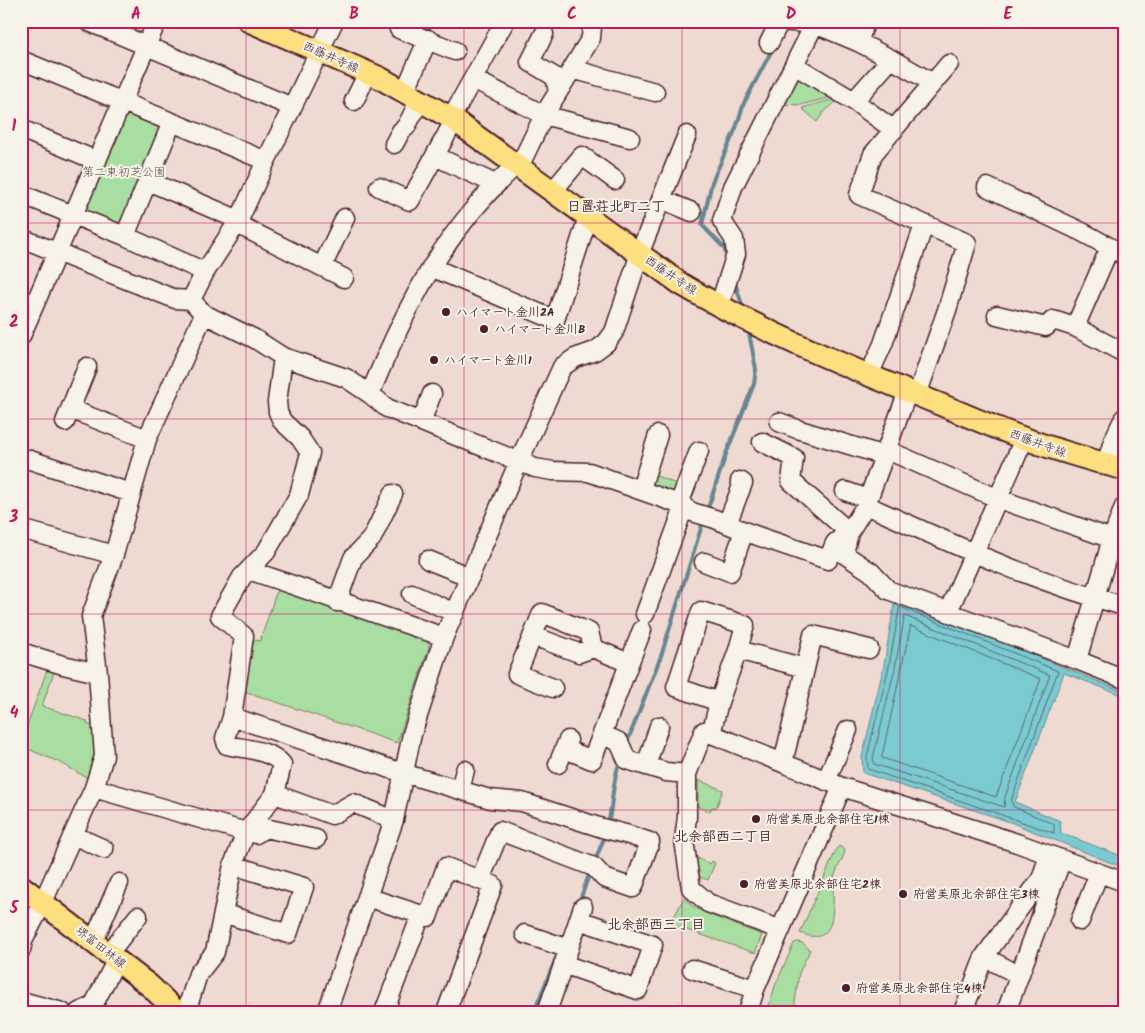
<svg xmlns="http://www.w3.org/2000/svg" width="1145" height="1033" font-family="Kalam,'Klee One',sans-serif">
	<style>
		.green { fill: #a8dea1; stroke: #797e66 }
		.water { fill: #7acbd1; stroke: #67868f }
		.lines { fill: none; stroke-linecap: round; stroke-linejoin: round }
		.shore { stroke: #5d646d; stroke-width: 1 }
		.stream { stroke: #67868f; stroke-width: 4 }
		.minor-casing { stroke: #4a1f2b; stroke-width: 21 }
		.major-casing { stroke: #4a1f2b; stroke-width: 25 }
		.minor { stroke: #f7f3e8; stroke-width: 18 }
		.major { stroke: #fedf80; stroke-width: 21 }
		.grid { fill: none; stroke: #c2185b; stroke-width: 1; stroke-opacity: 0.55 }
		.poi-dot { fill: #4a1f2b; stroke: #f7f3e8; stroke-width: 2 }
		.labels { text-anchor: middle; stroke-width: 4; stroke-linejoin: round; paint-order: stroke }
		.street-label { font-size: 12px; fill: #4a1f2b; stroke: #f7f3e8 }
		.park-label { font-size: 12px; fill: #624f48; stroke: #f7f3e8 }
		.poi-label { font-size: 12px; font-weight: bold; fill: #4a1f2b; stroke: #f7f3e8; text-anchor: start }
		.neighbourhood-label { font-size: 14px; font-weight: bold; fill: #4a1f2b; stroke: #f7f3e8 }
		.neatline { fill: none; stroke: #c2185b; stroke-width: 2 }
		.grid-label { font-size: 16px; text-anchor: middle; font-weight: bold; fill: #c2185b }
	</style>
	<rect width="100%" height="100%" fill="#efdad2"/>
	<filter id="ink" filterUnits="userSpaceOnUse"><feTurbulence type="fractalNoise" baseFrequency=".02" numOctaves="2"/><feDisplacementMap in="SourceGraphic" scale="10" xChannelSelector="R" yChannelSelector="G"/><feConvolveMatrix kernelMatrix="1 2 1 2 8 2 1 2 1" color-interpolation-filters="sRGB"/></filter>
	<g filter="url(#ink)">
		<path class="green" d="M797 76 832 97 801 105 780 104Z
			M834 99 837 101 823 113 817 122 802 108Z
			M131 114 163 128 124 227 86 211 126 115Z
			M652 474 681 486 675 494 649 483Z
			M277 590 427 641 429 647 397 743 244 691 254 640 260 641Z
			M48 667 55 669 42 706 87 721 88 725H97L99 739 91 780 61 763 21 746V742Z
			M698 780 723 790 716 808 712 807 710 811 698 807Z
			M839 846 845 850C844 859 836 868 834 879 831 901 841 950 800 933L836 850Z
			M695 857 710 864 712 861 715 863 708 880 700 877Z
			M685 896 691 905 705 913 762 935 755 953 672 925 675 915Z
			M798 942 804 944 810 950 799 973 795 1002 796 1012H767L775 986 794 943Z"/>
		<path class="water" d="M899 600 1124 692V696L1064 673 1015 802 1060 821 1061 833 1124 857V868L1010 822 863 773 862 757 884 665 894 605Z"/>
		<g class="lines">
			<path class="shore" d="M900 607 1058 671 1011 801 1014 807 1054 824V833L868 769 867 757 889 666Z
				M905 616 1050 675 1005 797 1004 807 874 764 873 758 895 668Z
				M911 626 1041 679 996 797 882 758Z"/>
			<path class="stream" d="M728 259 724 248 702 225 712 182 736 128 744 103 773 48
				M734 279 743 308
				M707 511 726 454 754 384 756 369 749 333
				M626 745 661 656 702 525
				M608 824C613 804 612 783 619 764
				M595 861 606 833
				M579 903 590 872
				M534 1012 556 958"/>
			<defs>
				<path id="minor" d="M87 21 292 107
					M334 21 266 161 239 220 205 272 191 300 204 314 255 339 283 357 346 378 370 394 387 408 535 468 553 471 589 472 679 504 692 512 715 519 749 533 828 560 835 543 849 532 866 505 908 391
					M781 21 815 24 858 42 891 59 933 83
					M399 29 455 51
					M544 34 530 62 555 77 558 92
					M858 42 866 21
					M769 43 780 21
					M21 60 266 161
					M794 65 854 101 894 130
					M572 69 655 92
					M473 79 544 115 630 138
					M405 91 428 39
					M354 101 368 73
					M854 101 891 59
					M451 118 505 21
					M21 129 97 161
					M394 144 401 131 406 127 420 100
					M435 156 495 184
					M519 167 544 115 591 38 592 26 589 21
					M148 181 239 220
					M379 187 410 201 454 121
					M987 187 1082 232 1124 255
					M553 191 582 156 615 180
					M21 194 125 236 205 272
					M661 199 692 212
					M237 224 344 278
					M125 236 172 122
					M21 238 175 299 191 300
					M322 267 345 218
					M431 267 555 320 588 217
					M719 307 736 254 734 239 722 221 733 187 816 21
					M997 315 1046 327 1053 320 1075 327 1124 353
					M1075 327 1110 247
					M21 336 157 21
					M869 375 883 344 924 225
					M370 394C407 304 443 232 516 165
					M917 395 947 310 967 243 859 195 873 154 949 64
					M70 409 147 439
					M65 422 87 367
					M421 422 432 394
					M779 422 797 429 885 456
					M762 442 794 458 791 481 849 532 844 554 871 572 888 590 1077 660 1124 679
					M887 450 999 499 1112 539
					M21 457 131 493
					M1106 464 1113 441 1124 418
					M641 489 658 435
					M845 491 868 499
					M679 504 699 451
					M866 505C950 543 1034 582 1124 606
					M727 524 743 483 740 481
					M21 529 114 555
					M1109 548 1124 553
					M428 560 470 577
					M704 562 730 572 744 531
					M249 570 444 637
					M412 594 455 613
					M337 602 353 558 372 538 393 494
					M948 612 1024 439
					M645 614 684 507
					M642 630 602 734 619 742 627 760 666 772 687 774
					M533 636 579 653 593 648
					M738 650 719 702 676 687 701 611 745 625 738 650 805 668
					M21 652 63 665 98 673
					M1077 660 1112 539 1124 507
					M553 688 517 674 542 613 589 632 593 648 629 663
					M232 717 403 773 490 799 522 802 602 828 629 835 650 842 633 888 604 878 594 867 500 831 480 880
					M711 734 719 702
					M565 749 592 760 602 734
					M783 763 813 635 869 649
					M558 764 568 740
					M646 766 659 726
					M826 781 848 730
					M94 788 246 832 256 834 265 828 316 839
					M460 790 465 770
					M275 794 332 815 353 803 394 820
					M73 835 104 849
					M367 897 428 917 446 867 493 885 446 1012
					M223 913 288 934 304 887 233 865
					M1080 921 1099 873
					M781 930 708 903 691 888 684 840 687 817V774L704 731 842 787 1017 843 1124 882
					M525 934 569 949
					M91 939 98 931 119 883
					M21 950 23 941 43 902 94 788 104 756 98 673 91 616 114 555 147 439 204 314
					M109 953 138 916
					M984 957 1019 975
					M563 964 638 990 653 945 579 920
					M692 969 755 989
					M21 1001 62 1012
					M79 1012 93 1006 117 959
					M186 1012 198 974 215 952 233 865 246 832 275 794 282 764C271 750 244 749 227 745L225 738 232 717 244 636 220 616 242 577 266 552 299 495 310 453 300 438 282 421 278 412 277 402 283 357
					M327 1012 394 820 412 734 444 637 519 461 562 367 575 358 595 351 606 343 614 332 642 247 687 135
					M384 1012 421 915
					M547 1012 583 907
					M748 1012 755 989 842 787
					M963 1012 984 957 1041 879 1049 855
					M1006 1012 1062 859"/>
				<path id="major" d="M249 21 380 78 451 118 681 284C756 329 836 362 917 395 953 409 989 426 1026 439 1058 451 1091 460 1124 469
					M21 886 150 986 177 1012"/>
			</defs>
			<use href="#minor" class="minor-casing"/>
			<use href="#major" class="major-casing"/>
			<use href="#minor" class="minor"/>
			<use href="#major" class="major"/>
		</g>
	</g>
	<path class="grid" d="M246 21V1012M464 21V1012M682 21V1012M900 21V1012M21 223H1124M21 419H1124M21 614H1124M21 810H1124"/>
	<g class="poi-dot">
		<circle cx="446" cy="312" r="5"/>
		<circle cx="484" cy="329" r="5"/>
		<circle cx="434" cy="360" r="5"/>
		<circle cx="756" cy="819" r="5"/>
		<circle cx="744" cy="884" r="5"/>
		<circle cx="903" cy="894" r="5"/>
		<circle cx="846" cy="988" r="5"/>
	</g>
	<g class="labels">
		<g class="street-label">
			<text transform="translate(331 57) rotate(24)" y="4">西藤井寺線</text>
			<text transform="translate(671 275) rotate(34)" y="4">西藤井寺線</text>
			<text transform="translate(1038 443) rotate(20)" y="4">西藤井寺線</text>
			<text transform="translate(101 947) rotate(38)" y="4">堺富田林線</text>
		</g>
		<g class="park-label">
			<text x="124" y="176">第二東初芝公園</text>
		</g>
		<g class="poi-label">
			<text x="456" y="316">ハイマート金川2A</text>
			<text x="494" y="333">ハイマート金川B</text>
			<text x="444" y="364">ハイマート金川1</text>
			<text x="766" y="823">府営美原北余部住宅1棟</text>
			<text x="754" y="888">府営美原北余部住宅2棟</text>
			<text x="913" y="898">府営美原北余部住宅3棟</text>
			<text x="856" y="992">府営美原北余部住宅4棟</text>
		</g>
		<g class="neighbourhood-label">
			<text x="616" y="211">日置荘北町二丁</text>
			<text x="723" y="841">北余部西二丁目</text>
			<text x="656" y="929">北余部西三丁目</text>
		</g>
	</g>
	<rect width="1145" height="1033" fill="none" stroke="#f7f3e8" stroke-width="55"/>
	<rect x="28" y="28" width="1090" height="978" class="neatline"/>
	<g class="grid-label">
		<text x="136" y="19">A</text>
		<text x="354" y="19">B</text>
		<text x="572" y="19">C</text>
		<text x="791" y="19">D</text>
		<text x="1008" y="19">E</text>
		<text x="14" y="131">1</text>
		<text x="14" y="327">2</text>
		<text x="14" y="522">3</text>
		<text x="14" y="718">4</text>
		<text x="14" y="913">5</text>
	</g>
</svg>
